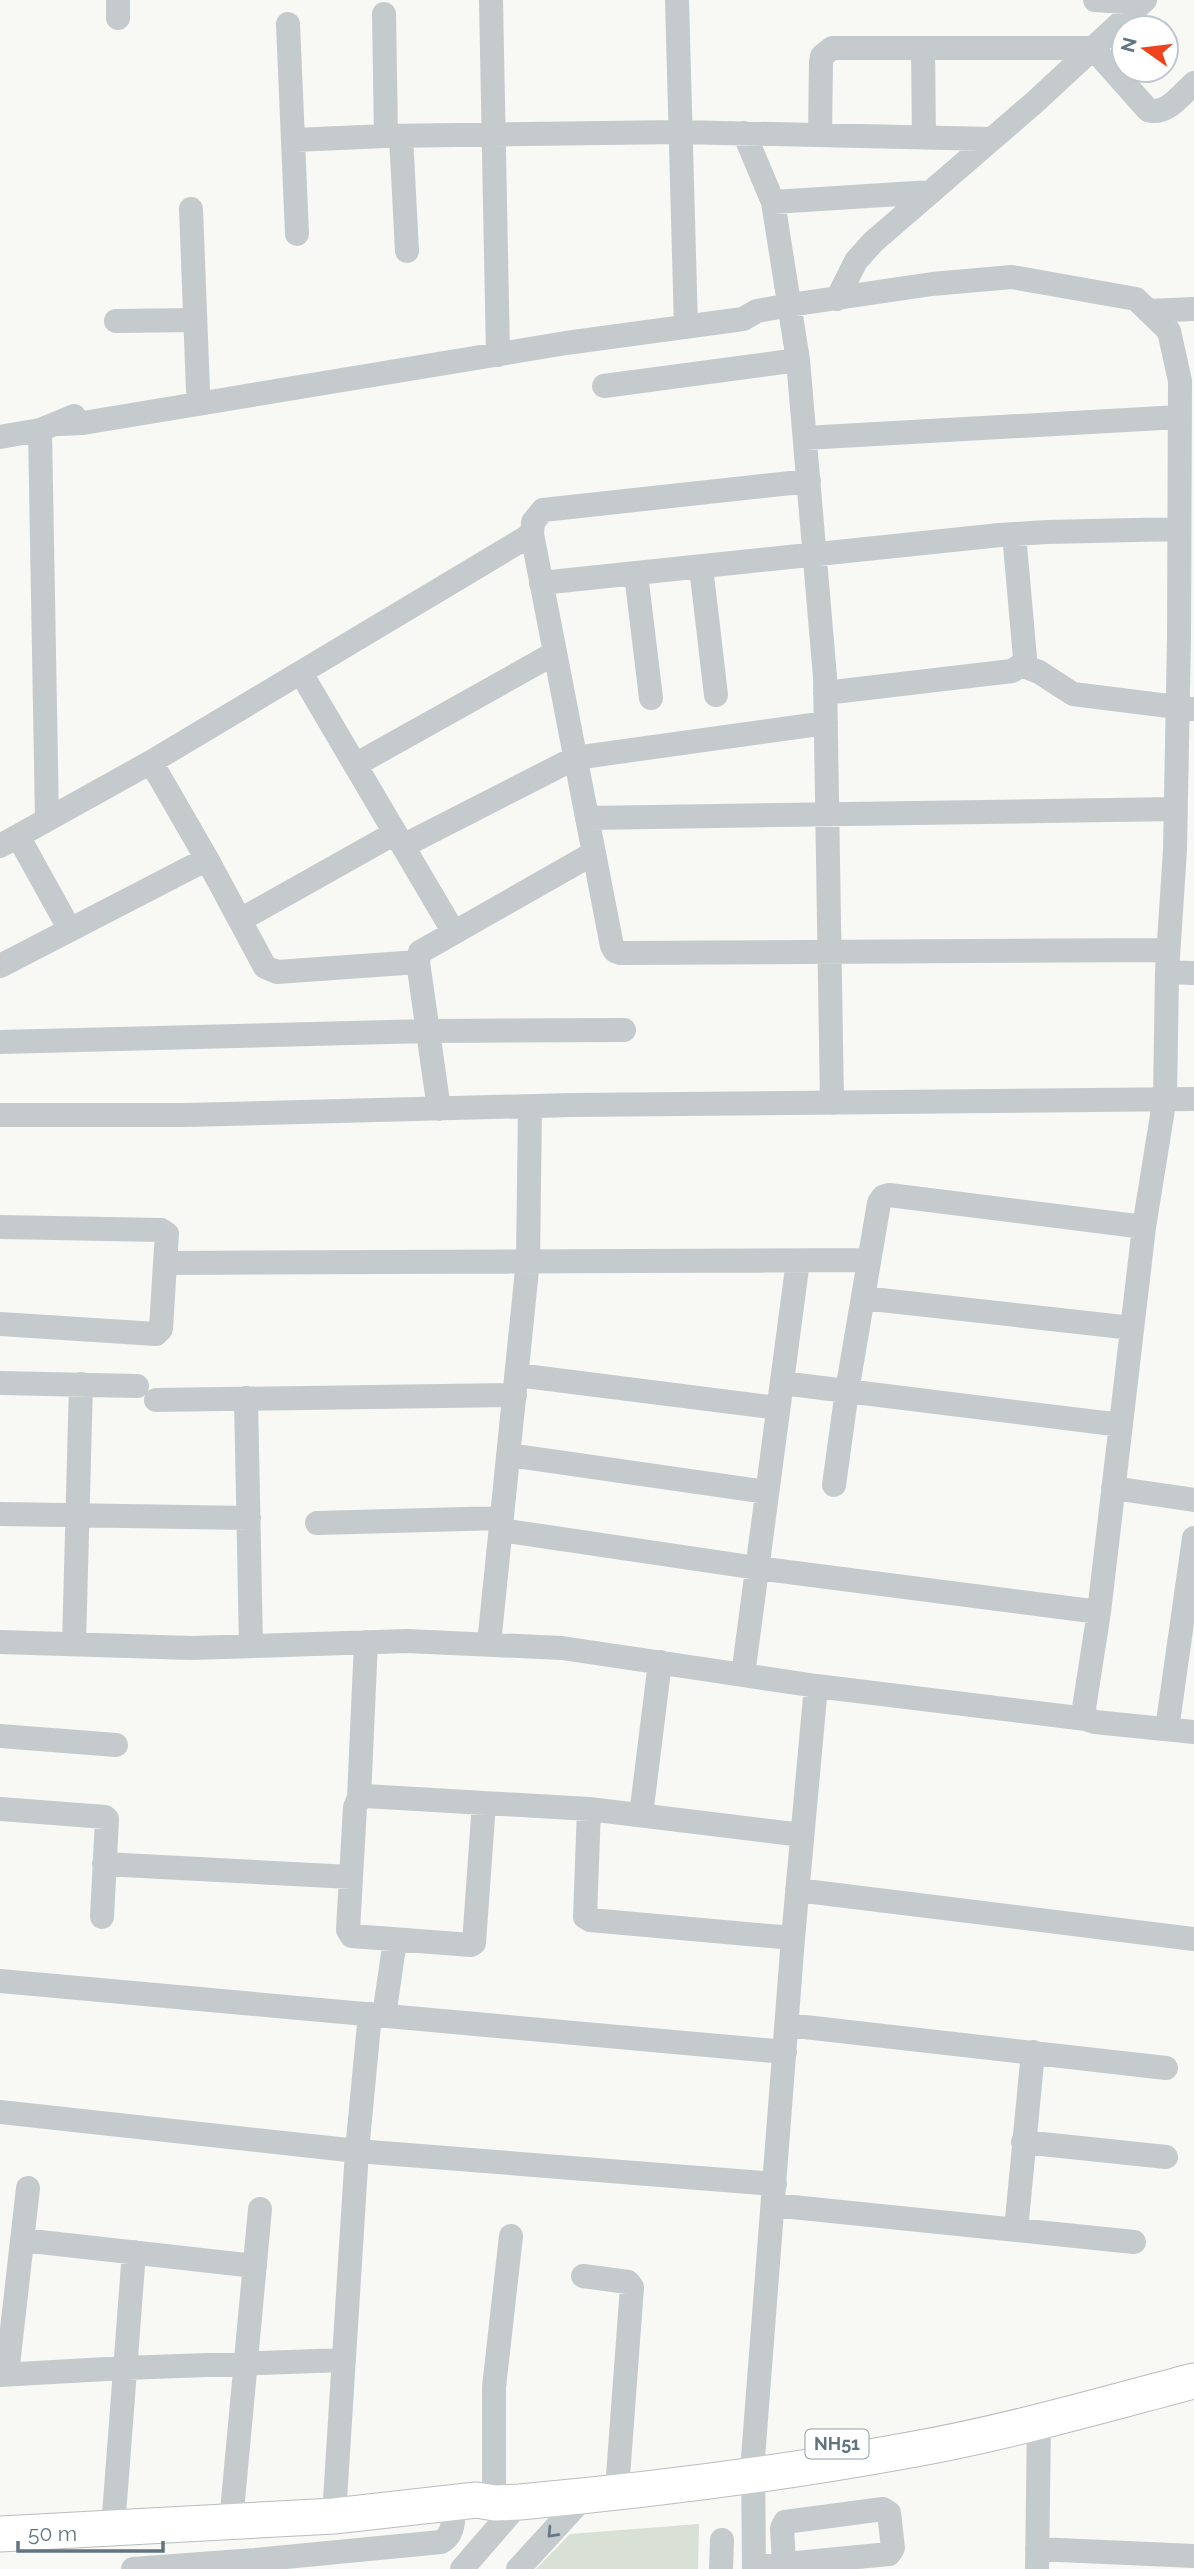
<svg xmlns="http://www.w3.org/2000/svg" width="1194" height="2569" font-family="Raleway,sans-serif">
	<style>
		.green { fill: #d9e0d5 }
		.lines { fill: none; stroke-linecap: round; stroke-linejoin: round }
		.highway-casing { stroke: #b9bdc0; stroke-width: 37 }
		.minor { stroke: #c5cacc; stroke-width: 24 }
		.highway { stroke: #fff; stroke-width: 35 }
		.oneway { stroke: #667985 }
		.labels { text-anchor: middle; stroke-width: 7; stroke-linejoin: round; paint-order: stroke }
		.shield { fill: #fff; stroke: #909ea7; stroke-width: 2 }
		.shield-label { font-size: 18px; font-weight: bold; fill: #617581 }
	</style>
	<rect width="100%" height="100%" fill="#f8f8f4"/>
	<path class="green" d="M699 2524 698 2569H536L570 2534Z"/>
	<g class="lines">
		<defs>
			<path id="highway" d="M0 2534 334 2516 476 2500 495 2503 520 2502C652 2490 785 2473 915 2449 1009 2432 1102 2405 1194 2381"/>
		</defs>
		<use href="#highway" class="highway-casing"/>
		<path class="minor" d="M118 0V18
			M491 0 498 355
			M677 0 686 327
			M1095 0 1141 3
			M384 14 386 136
			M288 24 297 234
			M923 48 924 137
			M744 133 773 202 798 360 825 677 832 1103
			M820 135 821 62 822 56 832 48H1093L1148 110C1166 116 1181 95 1194 83
			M401 136 407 251
			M294 140 386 136 679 132 992 139
			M773 202 931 192
			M191 209 198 390
			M837 299 856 261 873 242 1035 102 1145 0
			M1148 311 1194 309
			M116 321 194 320
			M604 386 798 360
			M60 424 83 423 566 343 743 319 757 311 790 305 932 284 1012 277 1136 299 1169 331 1180 381 1179 638 1175 850 1167 972 1165 1097 1144 1227 1099 1612 1084 1708 1086 1719 1095 1722 1194 1732
			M40 430 47 819
			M0 437 40 430 74 416
			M805 438 1179 417
			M809 481 543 510 533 522 532 534 612 946 615 951 621 953 1168 950
			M701 567 716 695
			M636 574 651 698
			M541 583 1000 535 1047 532 1179 529
			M1021 665 1039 672 1073 694 1193 709
			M301 673 453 931
			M825 693 1012 671 1021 665 1025 658 1014 534
			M151 762 207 859 265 967 277 972 418 962
			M355 765 555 653
			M587 818 1175 809
			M18 836 70 930
			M0 846 151 762 532 534
			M403 846 575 758 826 723
			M240 920 395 833
			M0 966 207 859
			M1167 972 1194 973
			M0 1042 428 1031 624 1030
			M439 1109 418 962 420 952 594 853
			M0 1115H186L572 1105 1194 1099
			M0 1227 161 1230 167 1234 165 1263 869 1260
			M863 1298 1132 1328
			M0 1324 156 1334 161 1329 165 1263
			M517 1375 778 1408
			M0 1383 137 1386
			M782 1383 1121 1425
			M246 1398 251 1646
			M156 1400 515 1395
			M508 1455 767 1492
			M834 1485 847 1391 879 1203 883 1197 889 1195 1144 1227
			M1113 1488 1194 1500
			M0 1514 249 1518
			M317 1523 502 1518
			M501 1530 757 1568 1099 1612
			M0 1642 191 1648 407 1641 562 1648 816 1686
			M74 1644 81 1384
			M489 1644 528 1260 530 1107
			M743 1675 798 1261
			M1167 1729 1194 1538
			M0 1736 116 1745
			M359 1798 366 1642
			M484 1803 474 1943 471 1945 352 1936 348 1930 355 1807 359 1798 365 1796 589 1809 802 1835
			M0 1809 105 1817 107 1819 102 1917
			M589 1809 585 1917 590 1920 793 1938
			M641 1815 660 1662
			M104 1864 351 1877
			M797 1890 1194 1939
			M0 1981 785 2052
			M384 2016 395 1940
			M787 2025 1166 2068
			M0 2112 357 2151 775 2184
			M1023 2142 1166 2157
			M773 2205 1134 2242
			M1016 2230 1033 2052
			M22 2240 255 2266
			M583 2276 628 2282 632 2287 618 2476
			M7 2374 28 2188
			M0 2375 124 2368 344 2360
			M494 2492V2387L511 2236
			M334 2516 357 2151 370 2014
			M231 2522 260 2209
			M113 2528 134 2252
			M1037 2549 1194 2556
			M754 2567 889 2554 893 2548 889 2513 883 2509 785 2522 782 2528 784 2563
			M133 2569 255 2560 441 2542C455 2535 453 2517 455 2502
			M462 2569 520 2502
			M518 2569 585 2496
			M721 2569 722 2540
			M754 2569 753 2458 793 1938 816 1686 1086 1719
			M1037 2569 1039 2421"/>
		<use href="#highway" class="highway"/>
	</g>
	<defs><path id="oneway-chevron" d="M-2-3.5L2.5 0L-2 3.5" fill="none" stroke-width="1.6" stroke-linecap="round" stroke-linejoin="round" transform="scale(1.75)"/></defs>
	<use class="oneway" href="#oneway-chevron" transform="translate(552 2533) rotate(133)"/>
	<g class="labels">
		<rect class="shield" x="805.5" y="2429.5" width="63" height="29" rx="5"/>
		<g class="shield-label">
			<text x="837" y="2450">NH51</text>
		</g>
	</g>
	<g transform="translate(1145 49) rotate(284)"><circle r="33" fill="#ffffff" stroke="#c0c8cd" stroke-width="2"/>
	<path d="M0-5L12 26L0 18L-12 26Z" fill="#ee441e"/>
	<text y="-10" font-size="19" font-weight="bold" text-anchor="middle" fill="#617581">N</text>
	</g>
	<path d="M18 2541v10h145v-10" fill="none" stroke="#617581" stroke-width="3.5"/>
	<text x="28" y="2541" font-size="21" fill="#617581" stroke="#ffffff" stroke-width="5" paint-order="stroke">50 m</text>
</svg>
